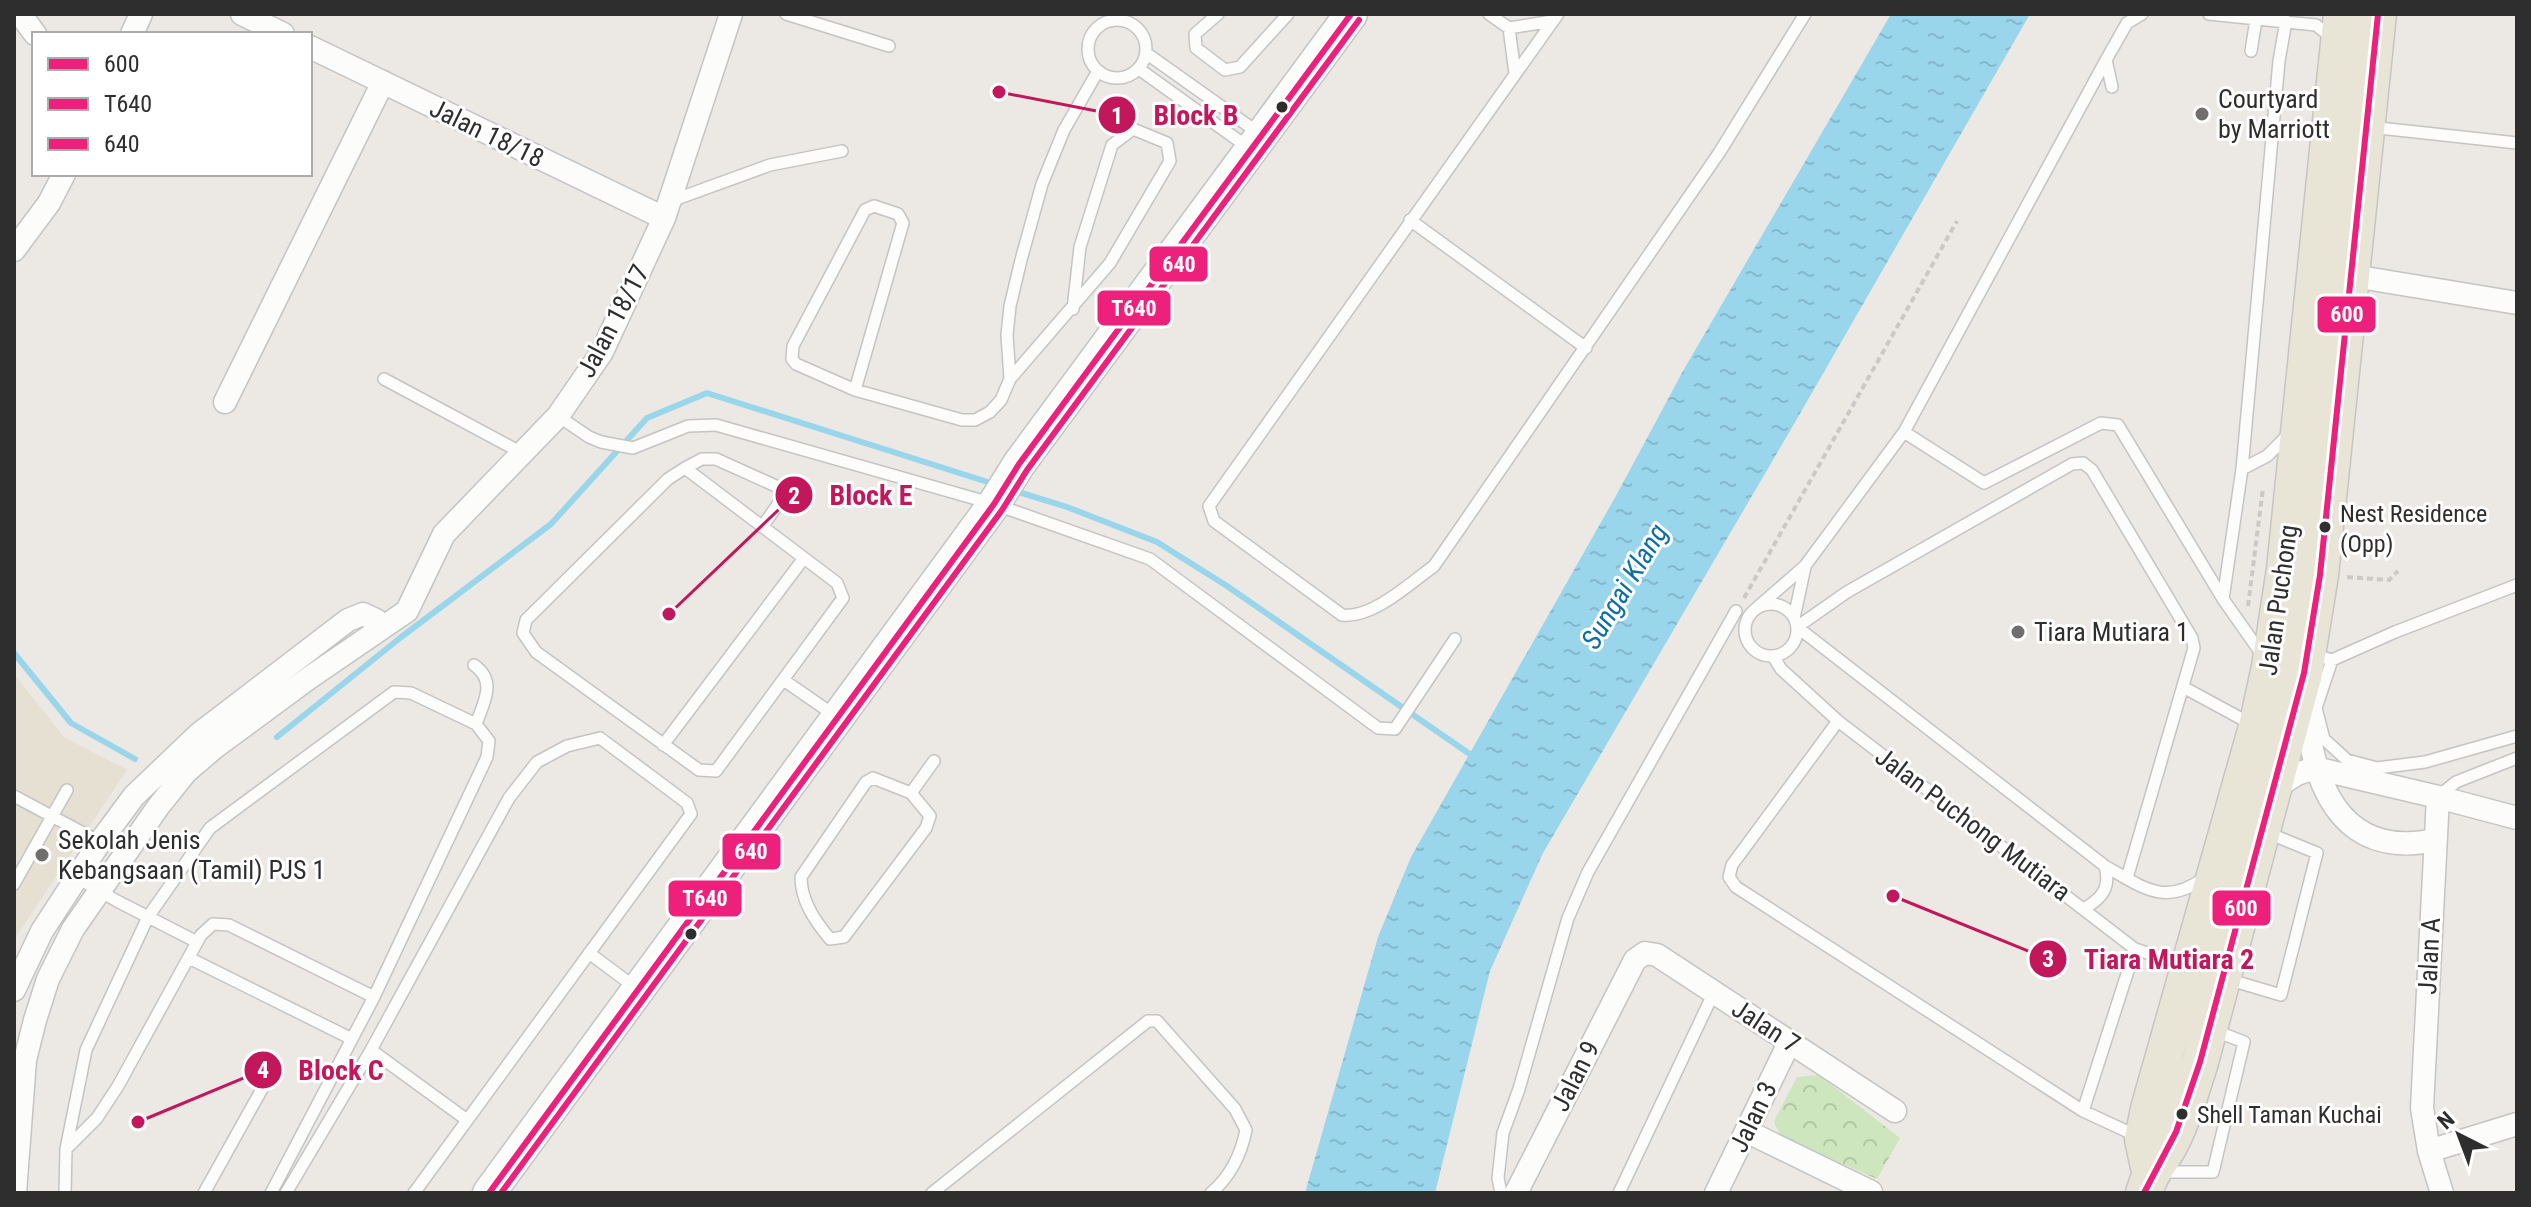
<svg xmlns="http://www.w3.org/2000/svg" width="2531" height="1207" font-family="'Roboto Condensed',sans-serif">
	<style>
		.education { fill: #e6e0d3 }
		.forest { fill: url(#forest-crowns) }
		.water { fill: url(#water-ripples) }
		.lines { fill: none; stroke-linecap: round; stroke-linejoin: round }
		.stream { stroke: #99d6ec; stroke-width: 6 }
		.lane-casing { stroke: #c5c4c5; stroke-width: 14 }
		.street-casing { stroke: #c5c4c5; stroke-width: 25 }
		.secondary-casing { stroke: #c5c4c5; stroke-width: 35 }
		.primary-casing { stroke: #c6c5c4; stroke-width: 39 }
		.path { stroke: #c9c9c8; stroke-width: 4; stroke-dasharray: 6 4; stroke-linecap: butt }
		.lane { stroke: #fcfcfb; stroke-width: 11 }
		.street { stroke: #fcfcfb; stroke-width: 22 }
		.secondary { stroke: #fcfcfb; stroke-width: 32 }
		.primary { stroke: #e8e4d6; stroke-width: 36 }
		.bus-1-casing { stroke: #fff; stroke-width: 12 }
		.bus-2-casing { stroke: #fff; stroke-width: 12 }
		.bus-3-casing { stroke: #fff; stroke-width: 12 }
		.bus-1 { stroke: #ed207b; stroke-width: 6 }
		.bus-2 { stroke: #ed207b; stroke-width: 6 }
		.bus-3 { stroke: #ed207b; stroke-width: 6 }
		.bus-dot { fill: #2e2e2e; stroke: #fff; stroke-width: 3 }
		.poi-dot { fill: #706f6e; stroke: #fff; stroke-width: 3 }
		.labels { text-anchor: middle; stroke-width: 6; stroke-linejoin: round; paint-order: stroke }
		.bus-label { font-size: 24px; fill: #2e2e2e; stroke: #fff; text-anchor: start }
		.poi-label { font-size: 26px; fill: #2e2e2e; stroke: #fff; text-anchor: start }
		.street-label { font-size: 26px; fill: #2e2e2e; stroke: #fff }
		.water-label { font-size: 28px; font-style: italic; fill: #0d6fa3; stroke: #fff }
		.leader { fill: none; stroke: #c2185b; stroke-width: 3 }
		.callout-dot { fill: #c2185b; stroke: #fff; stroke-width: 3 }
		.mark-label { font-size: 24px; text-anchor: middle; font-weight: bold; fill: #fff }
		.callout-label { font-size: 28px; text-anchor: middle; font-weight: bold; fill: #c2185b; stroke: #fff; stroke-width: 6; stroke-linejoin: round; paint-order: stroke }
		.line-badge { stroke: #fff; stroke-width: 3 }
		.badge-label { font-size: 22px; text-anchor: middle; font-weight: bold; fill: #fff }
	</style>
	<defs>
		<pattern id="forest-crowns" width="20" height="18" patternUnits="userSpaceOnUse" patternTransform="scale(2)"><rect width="20" height="18" fill="#cee6be"/><path d="M2 6a3 3 0 1 1 6 0M12 15a3 3 0 1 1 6 0" fill="none" stroke="#b1c6a4"/></pattern>
		<pattern id="water-ripples" width="26" height="14" patternUnits="userSpaceOnUse" patternTransform="scale(2)"><rect width="26" height="14" fill="#99d6ec"/><path d="M2 4q2-2 4 0t4 0M15 11q2-2 4 0t4 0" fill="none" stroke="#84b8cb"/></pattern>
	</defs>
	<rect width="100%" height="100%" fill="#ece8e4"/>
	<path class="education" d="M14 674 64 737 127 770 14 940Z"/>
	<path class="forest" d="M1819 1075 1900 1138 1877 1179 1781 1137 1774 1121 1797 1077Z"/>
	<path class="water" d="M1891 14H2030L1794 424 1543 853 1490 971 1435 1193H1305L1378 937 1411 857 1617 494 1683 371Z"/>
	<g class="lines">
		<path class="stream" d="M1012 490 1067 507 1157 542 1227 586 1474 757
			M14 653 71 723 135 759
			M277 737 400 638 551 524 647 418 707 393 994 484"/>
		<defs>
			<path id="lane" d="M786 14 889 46
				M1218 14 1195 34 1196 48 1225 70 1240 67 1288 14
				M1489 14 1509 28 1552 21
				M1558 14 1209 506 1214 521 1342 615C1372 619 1409 584 1434 566L1719 153 1805 14
				M2209 14 2316 25 2331 37
				M1088 49a29 29 0 1 1 58 0a29 29 0 1 1-58 0Z
				M1509 28 1515 73
				M2251 51 2256 20
				M1146 53 1260 134
				M2106 60 2112 87
				M1139 69 1249 148
				M2370 127 2517 143
				M671 201 770 165 842 151
				M1410 220 1586 348
				M384 379 522 453
				M1010 379 1110 263 1170 161 1167 143 1133 129 1112 145 1080 247 1073 309
				M855 390 903 223 898 214 874 206 865 210 793 346 792 359 796 364 855 390 962 420H975L990 412 1001 400 1010 379 1007 335 1010 306 1021 260 1042 184 1064 130 1098 71
				M558 416 589 437 601 442 633 448 688 426 716 425 994 504 1150 559 1378 728 1395 729 1455 639
				M1904 432 1984 483 2101 423 2118 425 2223 599 2263 656
				M685 468 837 583 843 598 716 771 699 770 536 652 523 633 526 620 668 479Z
				M685 468 702 459H716L778 487 781 500 762 527
				M2242 469 2267 456 2289 434
				M2223 599 2242 469 2279 61 2286 21
				M1745 630a26 26 0 1 1 52 0a26 26 0 1 1-52 0Z
				M1758 607 1805 566 1904 432 2106 60 2127 23 2142 14
				M1794 618 1805 567
				M1773 656 1781 669 1838 721 2135 949 2184 965
				M2325 658 2332 660 2395 632 2517 585
				M2332 660 2316 708 2324 739 2347 760 2377 768 2425 762 2517 736
				M474 665C497 681 484 702 476 724
				M785 681 834 715
				M2183 687 2253 725
				M1838 721 1732 865 1729 877 1736 887 2083 1111 2137 1136
				M663 745 804 558
				M873 778 911 793 930 816 926 828 844 937 830 939C815 921 801 901 801 877L866 782Z
				M911 793 934 761
				M14 796 100 842
				M2439 796 2456 782 2517 758
				M76 877 117 901 197 942
				M2127 878 2194 648 2192 638 2092 470 2083 463 2072 464 1847 592 1797 627 2105 866C2142 887 2165 907 2204 878
				M14 884 67 790
				M2084 909C2102 898 2111 888 2105 866
				M589 953 636 988
				M189 958 352 1039
				M2227 979 2281 995 2317 853 2268 833
				M371 1050 467 1120
				M2083 1111 2135 949
				M66 1149 97 1118 118 1086 201 935 213 924 229 925 374 997
				M2161 1172H2213L2244 1042 2213 1030
				M65 1193 66 1149 86 1050 148 917 210 828 394 692 411 693 476 724 489 741 487 757 374 997 271 1193
				M204 1193 272 1071
				M286 1193 371 1050 509 798 537 762 567 746 600 738 687 803 691 814 414 1193
				M932 1193 1148 1021H1157L1235 1109 1246 1130C1241 1155 1231 1176 1211 1193
				M1501 1193 1498 1178 1503 1133 1519 1089 1568 918 1588 872 1736 611
				M1619 1193 1714 992"/>
			<path id="street" d="M20 14 35 34
				M242 14 283 34
				M132 34 141 14
				M310 47 664 218
				M14 250 49 203 64 174
				M2341 274 2517 303
				M225 402 383 82
				M2306 700C2310 779 2338 861 2435 840
				M2275 788 2297 774 2315 768 2438 797
				M14 990 42 931 100 842 134 796 199 734 348 620 363 614 376 620 381 627
				M1746 1131 1871 1192
				M2429 1151 2517 1124
				M15 1193 25 1060 35 1020 48 979 73 929 158 807 186 772 214 748 309 678 407 611 444 534 558 416 602 352 664 218 731 14
				M1516 1193 1635 960 1645 953 1657 955 1895 1111
				M1716 1193 1790 1041
				M2442 1193 2429 1151 2422 1108 2438 797 2517 818"/>
			<path id="secondary" d="M489 1193 994 504 1019 464 1351 14"/>
			<path id="primary" d="M2150 1172 2143 1139 2149 1109 2257 727 2270 667 2285 569 2342 14
				M2144 1193C2151 1169 2161 1162 2171 1142 2184 1117 2191 1089 2200 1062L2304 673 2320 575 2378 14"/>
		</defs>
		<use href="#lane" class="lane-casing"/>
		<use href="#street" class="street-casing"/>
		<use href="#secondary" class="secondary-casing"/>
		<use href="#primary" class="primary-casing"/>
		<path class="path" d="M2347 577 2389 580 2398 571
			M1744 598 1957 221
			M2248 606 2263 488"/>
		<use href="#lane" class="lane"/>
		<use href="#street" class="street"/>
		<use href="#secondary" class="secondary"/>
		<use href="#primary" class="primary"/>
		<defs>
			<path id="bus-1" d="M2144 1193 2176 1132 2200 1062 2304 673 2320 575 2378 14"/>
			<path id="bus-2" d="M489 1193 994 504 1019 464 1351 14"/>
			<path id="bus-3" d="M501 1193 1002 510 1027 470 1359 20"/>
		</defs>
		<use href="#bus-1" class="bus-1-casing"/>
		<use href="#bus-2" class="bus-2-casing"/>
		<use href="#bus-3" class="bus-3-casing"/>
		<use href="#bus-1" class="bus-1"/>
		<use href="#bus-2" class="bus-2"/>
		<use href="#bus-3" class="bus-3"/>
	</g>
	<g class="bus-dot">
		<circle cx="1282" cy="107" r="7"/>
		<circle cx="2325" cy="527" r="7"/>
		<circle cx="691" cy="934" r="7"/>
		<circle cx="2182" cy="1114" r="7"/>
	</g>
	<g class="poi-dot">
		<circle cx="2202" cy="114" r="8"/>
		<circle cx="2018" cy="632" r="8"/>
		<circle cx="42" cy="855" r="8"/>
	</g>
	<g class="labels">
		<g class="bus-label">
			<text x="2340" y="522">Nest Residence<tspan x="2340" dy="30">(Opp)</tspan></text>
			<text x="2197" y="1123">Shell Taman Kuchai</text>
		</g>
		<g class="poi-label">
			<text x="2218" y="108">Courtyard<tspan x="2218" dy="30">by Marriott</tspan></text>
			<text x="2034" y="641">Tiara Mutiara 1</text>
			<text x="58" y="849">Sekolah Jenis<tspan x="58" dy="30">Kebangsaan (Tamil) PJS 1</tspan></text>
		</g>
		<g class="street-label">
			<text transform="translate(487 133) rotate(26)" y="9">Jalan 18/18</text>
			<text transform="translate(613 321) rotate(-62)" y="9">Jalan 18/17</text>
			<text transform="translate(2278 600) rotate(-82)" y="9">Jalan Puchong</text>
			<text transform="translate(1973 824) rotate(37)" y="9">Jalan Puchong Mutiara</text>
			<text transform="translate(2429 956) rotate(-87)" y="9">Jalan A</text>
			<text transform="translate(1766 1026) rotate(33)" y="9">Jalan 7</text>
			<text transform="translate(1575 1076) rotate(-63)" y="9">Jalan 9</text>
			<text transform="translate(1753 1117) rotate(-64)" y="9">Jalan 3</text>
		</g>
		<g class="water-label">
			<text transform="translate(1624 586) rotate(-59)" y="10">Sungai Klang</text>
		</g>
	</g>
	<path class="leader" d="M999 92L1117 115M669 614L794 495M1893 896L2048 959M138 1122L263 1070"/>
	<g class="callout-dot">
		<circle cx="999" cy="92" r="8"/>
		<circle cx="669" cy="614" r="8"/>
		<circle cx="1893" cy="896" r="8"/>
		<circle cx="138" cy="1122" r="8"/>
		<circle cx="1117" cy="115" r="20"/>
		<circle cx="794" cy="495" r="20"/>
		<circle cx="2048" cy="959" r="20"/>
		<circle cx="263" cy="1070" r="20"/>
	</g>
	<g class="mark-label">
		<text x="1117" y="124">1</text>
		<text x="794" y="504">2</text>
		<text x="2048" y="967">3</text>
		<text x="263" y="1078">4</text>
	</g>
	<g class="callout-label">
		<text x="1196" y="125">Block B</text>
		<text x="871" y="505">Block E</text>
		<text x="2169" y="969">Tiara Mutiara 2</text>
		<text x="341" y="1080">Block C</text>
	</g>
	<g class="line-badge">
		<rect x="1148" y="245" width="61" height="38" rx="8" fill="#ed207b"/>
		<rect x="1096" y="289" width="76" height="38" rx="8" fill="#ed207b"/>
		<rect x="2316" y="295" width="61" height="39" rx="8" fill="#ed207b"/>
		<rect x="721" y="832" width="61" height="39" rx="8" fill="#ed207b"/>
		<rect x="667" y="879" width="76" height="39" rx="8" fill="#ed207b"/>
		<rect x="2211" y="889" width="61" height="38" rx="8" fill="#ed207b"/>
	</g>
	<g class="badge-label">
		<text x="1179" y="272">640</text>
		<text x="1134" y="316">T640</text>
		<text x="2347" y="322">600</text>
		<text x="751" y="859">640</text>
		<text x="705" y="906">T640</text>
		<text x="2241" y="916">600</text>
	</g>
	<rect width="2531" height="1207" fill="none" stroke="#2e2e2e" stroke-width="32"/>
	<rect x="32" y="32" width="280" height="144" fill="#ffffff" stroke="#ababab" stroke-width="2"/>
	<rect x="48" y="58" width="40" height="12" fill="#ed207b" stroke="#ababab" stroke-width="2"/>
	<text x="104" y="72" font-size="24" fill="#2e2e2e">600</text>
	<rect x="48" y="98" width="40" height="12" fill="#ed207b" stroke="#ababab" stroke-width="2"/>
	<text x="104" y="112" font-size="24" fill="#2e2e2e">T640</text>
	<rect x="48" y="138" width="40" height="12" fill="#ed207b" stroke="#ababab" stroke-width="2"/>
	<text x="104" y="152" font-size="24" fill="#2e2e2e">640</text>
	<g transform="translate(2459 1135) rotate(318)" stroke="#ffffff" stroke-width="6" paint-order="stroke">
	<path d="M0-6L14 30L0 20L-14 30Z" fill="#2e2e2e"/>
	<text y="-12" font-size="22" font-weight="bold" text-anchor="middle" fill="#2e2e2e">N</text>
	</g>
</svg>
